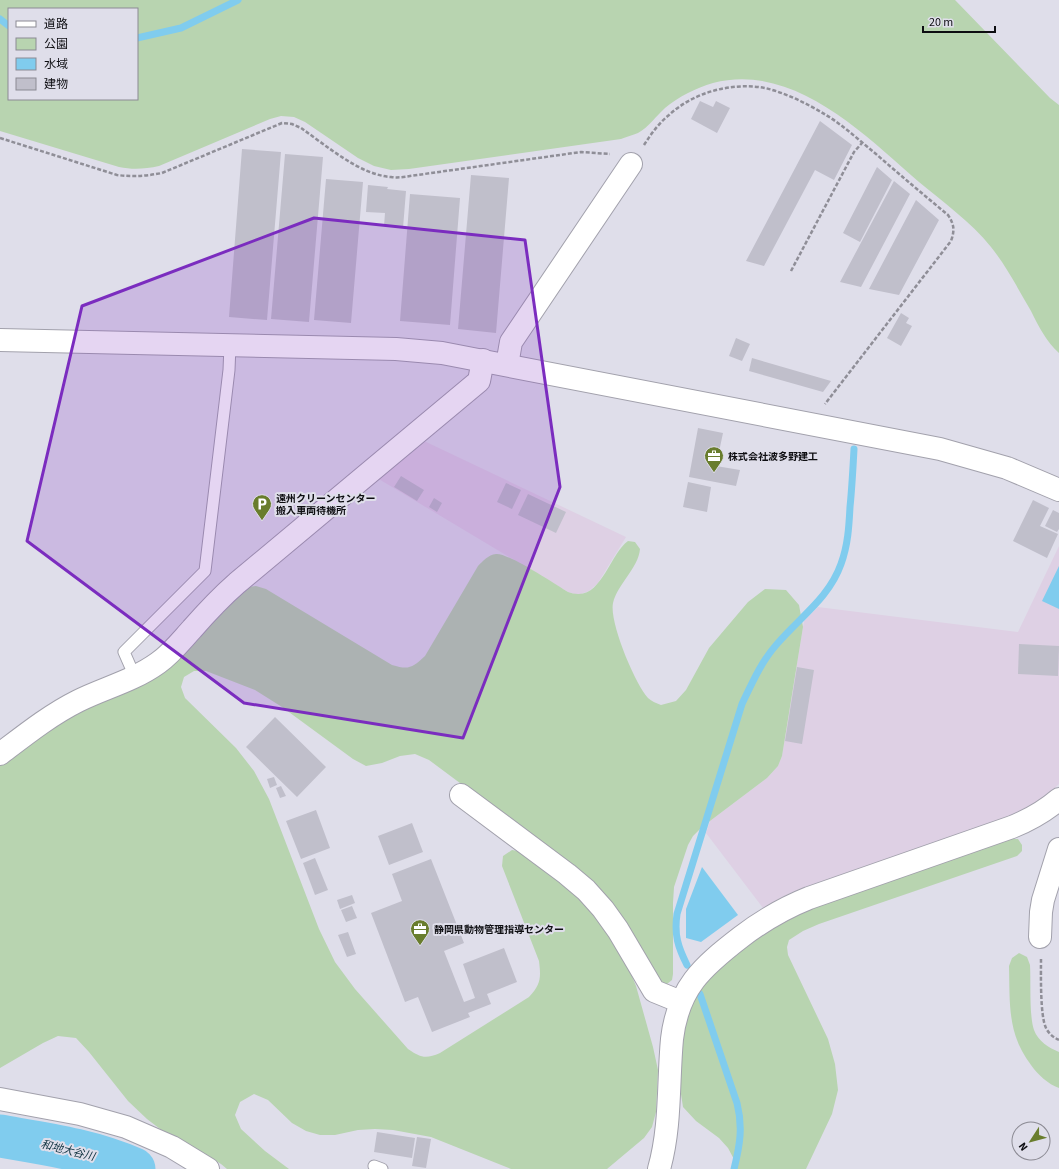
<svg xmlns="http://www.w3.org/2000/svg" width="1059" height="1169" font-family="'Source Sans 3','Noto Sans JP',sans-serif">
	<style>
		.industrial { fill: #ded0e4 }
		.green { fill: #b8d4b0; fill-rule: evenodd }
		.water { fill: #80ccee }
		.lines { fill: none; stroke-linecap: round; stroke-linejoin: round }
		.stream { stroke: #80ccee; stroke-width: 7 }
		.river { stroke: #80ccee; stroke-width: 43 }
		.building { fill: #c0bfcb }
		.lane-casing { stroke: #a2a1ac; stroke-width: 13 }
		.street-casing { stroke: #a2a1ac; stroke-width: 24 }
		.secondary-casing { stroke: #a2a1ac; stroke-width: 24 }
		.path { stroke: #8f8e97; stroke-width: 2.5; stroke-dasharray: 4 2; stroke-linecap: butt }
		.lane { stroke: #fff; stroke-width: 11 }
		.street { stroke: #fff; stroke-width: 22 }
		.secondary { stroke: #fff; stroke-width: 22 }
		.marked { fill: #7b2cbf; fill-opacity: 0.2; stroke: #7b2cbf; stroke-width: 3; stroke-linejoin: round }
		.labels { text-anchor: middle; stroke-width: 4; stroke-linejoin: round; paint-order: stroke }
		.poi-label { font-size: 10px; font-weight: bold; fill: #0d0d11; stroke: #dfdeea; text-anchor: start }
		.water-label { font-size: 11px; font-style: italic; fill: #0b2f3d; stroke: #dfdeea }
	</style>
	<rect width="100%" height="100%" fill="#dfdeea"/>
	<path class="industrial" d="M422 440 626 537 598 583 589 591 578 595 568 592 377 478Z
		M1059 546V784L1040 801 1025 810 1008 817 805 887 786 895 763 908 706 833 710 821 767 778 778 766 782 756 804 621 818 607 1018 632Z"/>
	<path class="green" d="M0 0H955L1050 98 1059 105V353C1046 341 1039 327 1031 311 1018 289 1007 267 991 247 971 222 943 202 919 182 864 134 793 62 713 83 696 88 678 97 665 108 656 116 649 127 638 133 633 135 626 137 621 139L409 169 391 170 374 166 358 158 305 122 294 117 281 116 270 119 159 166C145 169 133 170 119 167L0 131ZM9 9H137V99H9Z
		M628 541 635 542 640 549C638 569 618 583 613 603 609 622 635 684 648 698 651 701 656 703 661 705L676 701 686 690 709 648 748 602 765 589 786 590 799 605 803 627 782 756 778 766 767 778 702 827 693 836 688 845 674 887 673 903V974L672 980 667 984 661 983 573 867 429 760 415 754 400 756 382 763 366 766 353 759 282 707 255 690 206 671H194L184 677 181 687 185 698 236 748 254 771 269 799 319 929 335 962 355 989 408 1049C421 1058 426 1059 440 1053L529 997C541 984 541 978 539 961L502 866 503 856 512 850 523 852 561 881 597 915 629 969 636 986 653 1047 658 1070 656 1112 652 1127 644 1138 607 1169H511L431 1137 393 1130 375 1129 358 1130 335 1135H320L306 1131 292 1123 268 1100 254 1094 240 1102 235 1115 241 1129 265 1151 289 1169H227L221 1164 177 1137 164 1132 147 1119 128 1101 89 1052 76 1038 58 1036 43 1043 0 1068V765L2 763 215 616 248 587 256 586 266 589 392 665C409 670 412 668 425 656L478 566C483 561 488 555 496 554 507 552 556 585 568 592 571 593 575 594 578 594 602 595 611 553 628 541Z
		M1011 839H1018L1022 845V851L1017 856 819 924 803 931 789 940 787 947 788 955 828 1039 835 1064 838 1090 832 1114 806 1169H736V1163L728 1148 719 1138 696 1121 683 1107 680 1088 683 1040 685 1023 691 1006 698 992 721 966 779 923 812 907Z
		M1019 953 1027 957 1030 965C1031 981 1029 1016 1034 1030 1038 1041 1049 1048 1059 1052V1088C1048 1084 1038 1075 1031 1065 1007 1034 1010 1003 1009 966L1012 958Z"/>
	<path class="water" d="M1059 566V609L1042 601Z
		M702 867 738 915 701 942 686 938V909Z"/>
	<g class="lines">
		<path class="stream" d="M0 19 9 26
			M137 38 181 28 238 0
			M687 965C678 947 674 935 677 914L742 704C752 683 761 662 777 644 800 617 829 598 841 564 848 545 849 526 850 507 852 487 853 468 854 449
			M700 994 737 1103C743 1127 740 1145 734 1169"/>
		<path class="river" d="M0 1136C46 1144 91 1150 134 1169"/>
	</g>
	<path class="building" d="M700 101 713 107 716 101 730 108 717 133 691 119Z
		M820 121 852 145 834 180 815 170 764 266 746 261Z
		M242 149 281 152 267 320 229 317Z
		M285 154 323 157 309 322 271 319Z
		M877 167 892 180 860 242 843 233Z
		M471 175 509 178 496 333 458 329Z
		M326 179 363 182 351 323 314 320Z
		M894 181 910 194 861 287 840 282Z
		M368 185 388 187 387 189 406 191 403 228 384 226 385 213 366 212Z
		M410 194 460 198 450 325 400 321Z
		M916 200 939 220 899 295 869 289Z
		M901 313 909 318 906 323 912 326 901 346 887 338Z
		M736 338 750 344 742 361 729 356Z
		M752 358 831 381 823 392 749 371Z
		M698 428 723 433 716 466 740 470 736 486 689 477Z
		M401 476 424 490 417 501 394 487Z
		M688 482 711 487 707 512 683 507Z
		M506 483 521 490 512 509 497 502Z
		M528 494 566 512 556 533 518 515Z
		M434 498 442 503 437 512 429 507Z
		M1033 500 1049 508 1040 526 1058 534 1047 558 1013 541Z
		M1053 510 1059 513V529L1057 532 1045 526Z
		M1019 644 1059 646 1058 676 1018 674Z
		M797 667 814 670 802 744 785 741Z
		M275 717 326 767 297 797 246 747Z
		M274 777 277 785 270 788 267 779Z
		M281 786 286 796 280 798 276 788Z
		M316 810 330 848 301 859 286 821Z
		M412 823 423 852 389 865 378 836Z
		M315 858 328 890 315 895 303 863Z
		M431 859 464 943 444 951 464 1002 475 998 463 964 504 948 517 982 487 994 491 1004 468 1013 470 1017 432 1032 418 997 405 1002 371 913 402 901 392 874Z
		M352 895 355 903 340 909 337 900Z
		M352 906 357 918 346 922 341 910Z
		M348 932 356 954 347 957 338 935Z
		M377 1132 415 1138 412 1158 374 1152Z
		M417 1137 431 1139 426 1168 412 1166Z"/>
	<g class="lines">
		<defs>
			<path id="lane" d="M135 677 124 652 205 571 229 370 230 345
				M374 1166 382 1169"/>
			<path id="street" d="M507 365 511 342 631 164
				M0 754C25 735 50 715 78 701 104 688 133 681 158 663 171 654 181 641 192 629 206 613 221 597 237 583L479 381 483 360
				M461 795 567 874 586 890 603 909 618 930 654 991 681 1002
				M1040 937 1041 912 1043 900 1059 849
				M0 1099 80 1114 126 1127 172 1147 208 1169
				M659 1169C671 1127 668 1082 672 1039 678 988 702 967 741 937 762 921 784 908 809 898L1012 827C1029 820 1045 811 1059 799"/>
			<path id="secondary" d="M0 340 396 349 442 353 940 449 1007 468 1059 490"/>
		</defs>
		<use href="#lane" class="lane-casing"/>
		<use href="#street" class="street-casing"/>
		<use href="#secondary" class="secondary-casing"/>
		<path class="path" d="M0 138 117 175C133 177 146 176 162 173L282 123 292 124 301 128C327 146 360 175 391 177 398 178 404 177 410 176L581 152 610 154
			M644 145C651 134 659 123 669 115 694 92 732 82 765 88 786 93 808 104 826 115 844 126 860 141 876 154 900 175 924 195 948 215 954 224 955 230 951 241L825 404
			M791 271 854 152 862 143
			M1041 959C1041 974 1040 1016 1046 1028 1049 1034 1053 1037 1059 1040"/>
		<use href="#lane" class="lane"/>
		<use href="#street" class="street"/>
		<use href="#secondary" class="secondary"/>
	</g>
	<path class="marked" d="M314 218 525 240 560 487 463 738 244 703 27 541 82 306Z"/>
	<defs>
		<symbol id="office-pin" viewBox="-11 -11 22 30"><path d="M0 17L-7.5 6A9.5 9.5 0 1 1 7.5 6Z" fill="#697d2d" stroke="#dfdeea"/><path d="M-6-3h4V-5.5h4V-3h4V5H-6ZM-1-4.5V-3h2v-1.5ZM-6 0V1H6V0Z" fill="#fff"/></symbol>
		<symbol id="parking-pin" viewBox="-11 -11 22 30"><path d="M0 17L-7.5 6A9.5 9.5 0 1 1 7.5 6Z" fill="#697d2d" stroke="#dfdeea"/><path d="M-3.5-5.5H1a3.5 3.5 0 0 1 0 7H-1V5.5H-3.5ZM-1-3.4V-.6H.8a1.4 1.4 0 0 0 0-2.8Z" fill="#fff"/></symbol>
	</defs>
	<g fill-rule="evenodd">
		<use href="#office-pin" x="703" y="445" width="22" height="30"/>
		<use href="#parking-pin" x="251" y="493" width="22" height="30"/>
		<use href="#office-pin" x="409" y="918" width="22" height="30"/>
	</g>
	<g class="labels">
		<g class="poi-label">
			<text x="728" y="460">株式会社波多野建工</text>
			<text x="276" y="502">遠州クリーンセンター<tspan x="276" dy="12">搬入車両待機所</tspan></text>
			<text x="434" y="933">静岡県動物管理指導センター</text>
		</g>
		<g class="water-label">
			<text transform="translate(68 1150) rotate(14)" y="4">和地大谷川</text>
		</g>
	</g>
	<rect x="8" y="8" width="130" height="92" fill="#dfdeea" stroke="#8b8a93"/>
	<rect x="16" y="21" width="20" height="6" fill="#ffffff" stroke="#8b8a93"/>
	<text x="44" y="28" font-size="12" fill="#0d0d11">道路</text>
	<rect x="16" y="38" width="20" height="12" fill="#b8d4b0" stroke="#8b8a93"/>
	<text x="44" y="48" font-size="12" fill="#0d0d11">公園</text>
	<rect x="16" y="58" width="20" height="12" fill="#80ccee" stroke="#8b8a93"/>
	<text x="44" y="68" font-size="12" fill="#0d0d11">水域</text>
	<rect x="16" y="78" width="20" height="12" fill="#c0bfcb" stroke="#8b8a93"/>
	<text x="44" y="88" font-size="12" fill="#0d0d11">建物</text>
	<g transform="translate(1031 1141) rotate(234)"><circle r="19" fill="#dfdeea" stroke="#8b8a93"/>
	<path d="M0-3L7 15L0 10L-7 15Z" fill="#697d2d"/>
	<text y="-6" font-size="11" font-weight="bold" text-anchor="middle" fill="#0d0d11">N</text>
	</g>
	<path d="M923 26v6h72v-6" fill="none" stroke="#0d0d11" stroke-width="2"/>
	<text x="929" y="26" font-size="12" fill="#0d0d11" stroke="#dfdeea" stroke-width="3" paint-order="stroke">20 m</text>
</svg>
